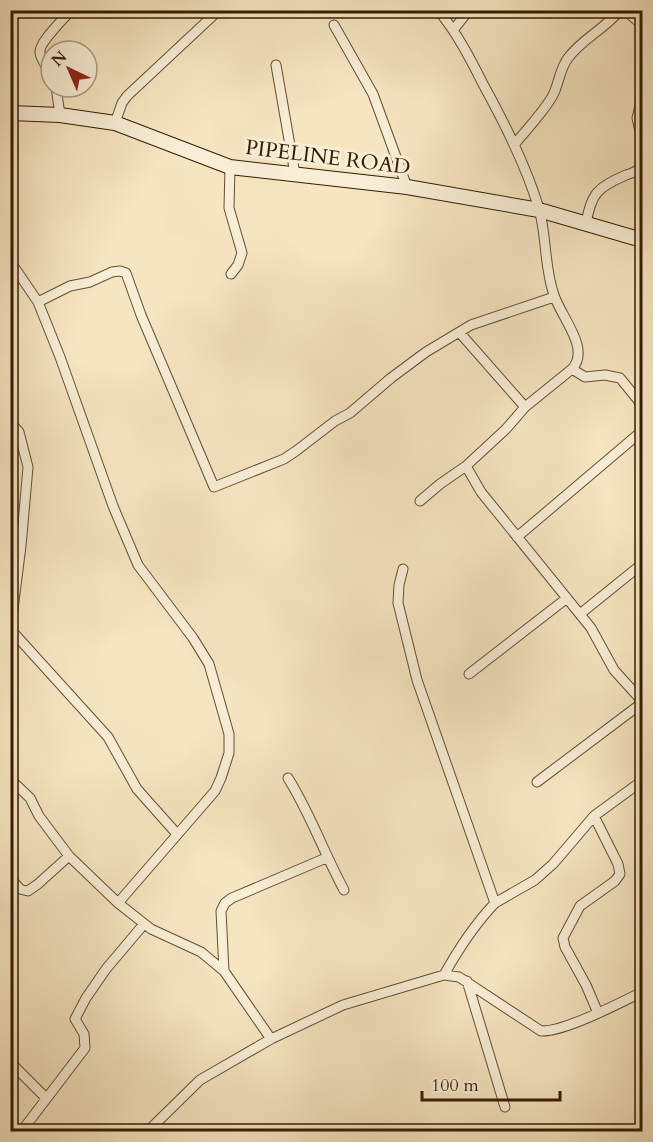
<svg xmlns="http://www.w3.org/2000/svg" width="653" height="1142" font-family="Cardo,serif">
	<style>
		.lines { fill: none; stroke-linecap: round; stroke-linejoin: round }
		.street-casing { stroke: #664e32; stroke-width: 11 }
		.secondary-casing { stroke: #361b02; stroke-width: 16 }
		.street { stroke: #f8eed6; stroke-width: 9 }
		.secondary { stroke: #f8eed6; stroke-width: 14 }
		.labels { text-anchor: middle; stroke-width: 6; stroke-linejoin: round; paint-order: stroke }
		.street-label { font-size: 21px; fill: #361b02; stroke: #f8eed6 }
	</style>
	<rect width="100%" height="100%" fill="#f5e5c0"/>
	<filter id="stains"><feTurbulence type="fractalNoise" baseFrequency=".00333" numOctaves="4"/><feColorMatrix values="0 0 0 0 .2 0 0 0 0 .09 0 0 0 0 .02 0 0 0 .5 -.17"/></filter>
	<radialGradient id="worn" r=".72"><stop offset=".6" stop-color="#630" stop-opacity="0"/><stop offset="1" stop-color="#630" stop-opacity=".3"/></radialGradient>
	<g class="lines">
		<defs>
			<path id="street" d="M438 10C457 33 470 58 483 84 504 122 527 168 539 209 547 237 544 267 554 295 561 317 591 349 572 369L525 407 506 429 466 466 481 492 591 628 614 670 642 701
				M625 10 642 25
				M334 25 373 94 407 187
				M454 29 469 10
				M276 65 295 174
				M51 75C48 68 41 60 40 53 38 43 64 19 71 10
				M56 87 60 115
				M642 97 637 118 642 140
				M115 123 122 103 127 96 219 10
				M514 145C526 130 541 115 552 97 559 85 559 70 568 58 582 39 605 29 620 10
				M230 167 229 208 242 253 238 265 231 274
				M586 224C591 193 598 187 626 175 633 173 638 171 642 166
				M10 261 38 302 60 357 113 506 138 565 193 638 209 664 229 734V753L221 778 215 791 118 903
				M38 302 70 286 90 282 112 272 120 271 126 273 141 315 214 487 284 459 296 451 335 421 350 413 391 378 426 352 471 325 554 297
				M460 333 525 407
				M572 369 585 377 605 375 620 378 642 405
				M10 422 19 432 28 467 21 546 10 633
				M420 501 440 484 466 466
				M517 537 642 431
				M403 569 399 585 398 603 417 680 495 903C474 925 459 948 444 975
				M580 614 642 564
				M12 631 108 737 137 789 177 834
				M469 674 567 598
				M288 778C310 813 324 853 344 890
				M10 779 30 798 39 816 69 856 118 903 151 929 201 952 224 971 271 1039
				M537 782 642 703
				M594 816 618 864 620 874 615 881 580 906 563 938 565 947 586 985 598 1013
				M10 878 20 889 28 891 38 884 69 856
				M495 903 535 880 553 864 594 816 642 781
				M224 971 221 911 225 903 232 898 326 858
				M467 981 505 1107
				M10 1062 46 1098
				M21 1132 85 1048 84 1034 75 1019 86 998 106 969 144 924
				M147 1132 200 1080 271 1039 343 1005 444 975 459 977 541 1031C564 1032 620 1003 642 992"/>
			<path id="secondary" d="M10 113 60 115 115 123 230 167 407 187 539 210 642 240"/>
		</defs>
		<use href="#street" class="street-casing"/>
		<use href="#secondary" class="secondary-casing"/>
		<use href="#street" class="street"/>
		<use href="#secondary" class="secondary"/>
	</g>
	<g class="labels">
		<g class="street-label">
			<text transform="translate(328 157) rotate(7)" y="7">PIPELINE ROAD</text>
		</g>
	</g>
	<rect width="653" height="1142" fill="none" stroke="#f5e5c0" stroke-width="36"/>
	<rect x="12" y="12" width="629" height="1118" fill="none" stroke="#361b02" stroke-width="3"/>
	<rect x="18" y="18" width="617" height="1106" fill="none" stroke="#361b02" stroke-width="1.5"/>
	<g transform="translate(69 69) rotate(316)"><circle r="28" fill="#f8eed6" stroke="#aa9a81" stroke-width="1.5"/>
	<path d="M0-4.5L10 22L0 15L-10 22Z" fill="#8f2418"/>
	<text y="-9" font-size="16" font-weight="bold" text-anchor="middle" fill="#361b02">N</text>
	</g>
	<path d="M422 1091v9h138v-9" fill="none" stroke="#361b02" stroke-width="3"/>
	<text x="431" y="1091" font-size="18" fill="#361b02" stroke="#f8eed6" stroke-width="4.5" paint-order="stroke">100 m</text>
	<rect width="100%" height="100%" filter="url(#stains)"/>
	<rect width="100%" height="100%" fill="url(#worn)"/>
</svg>
